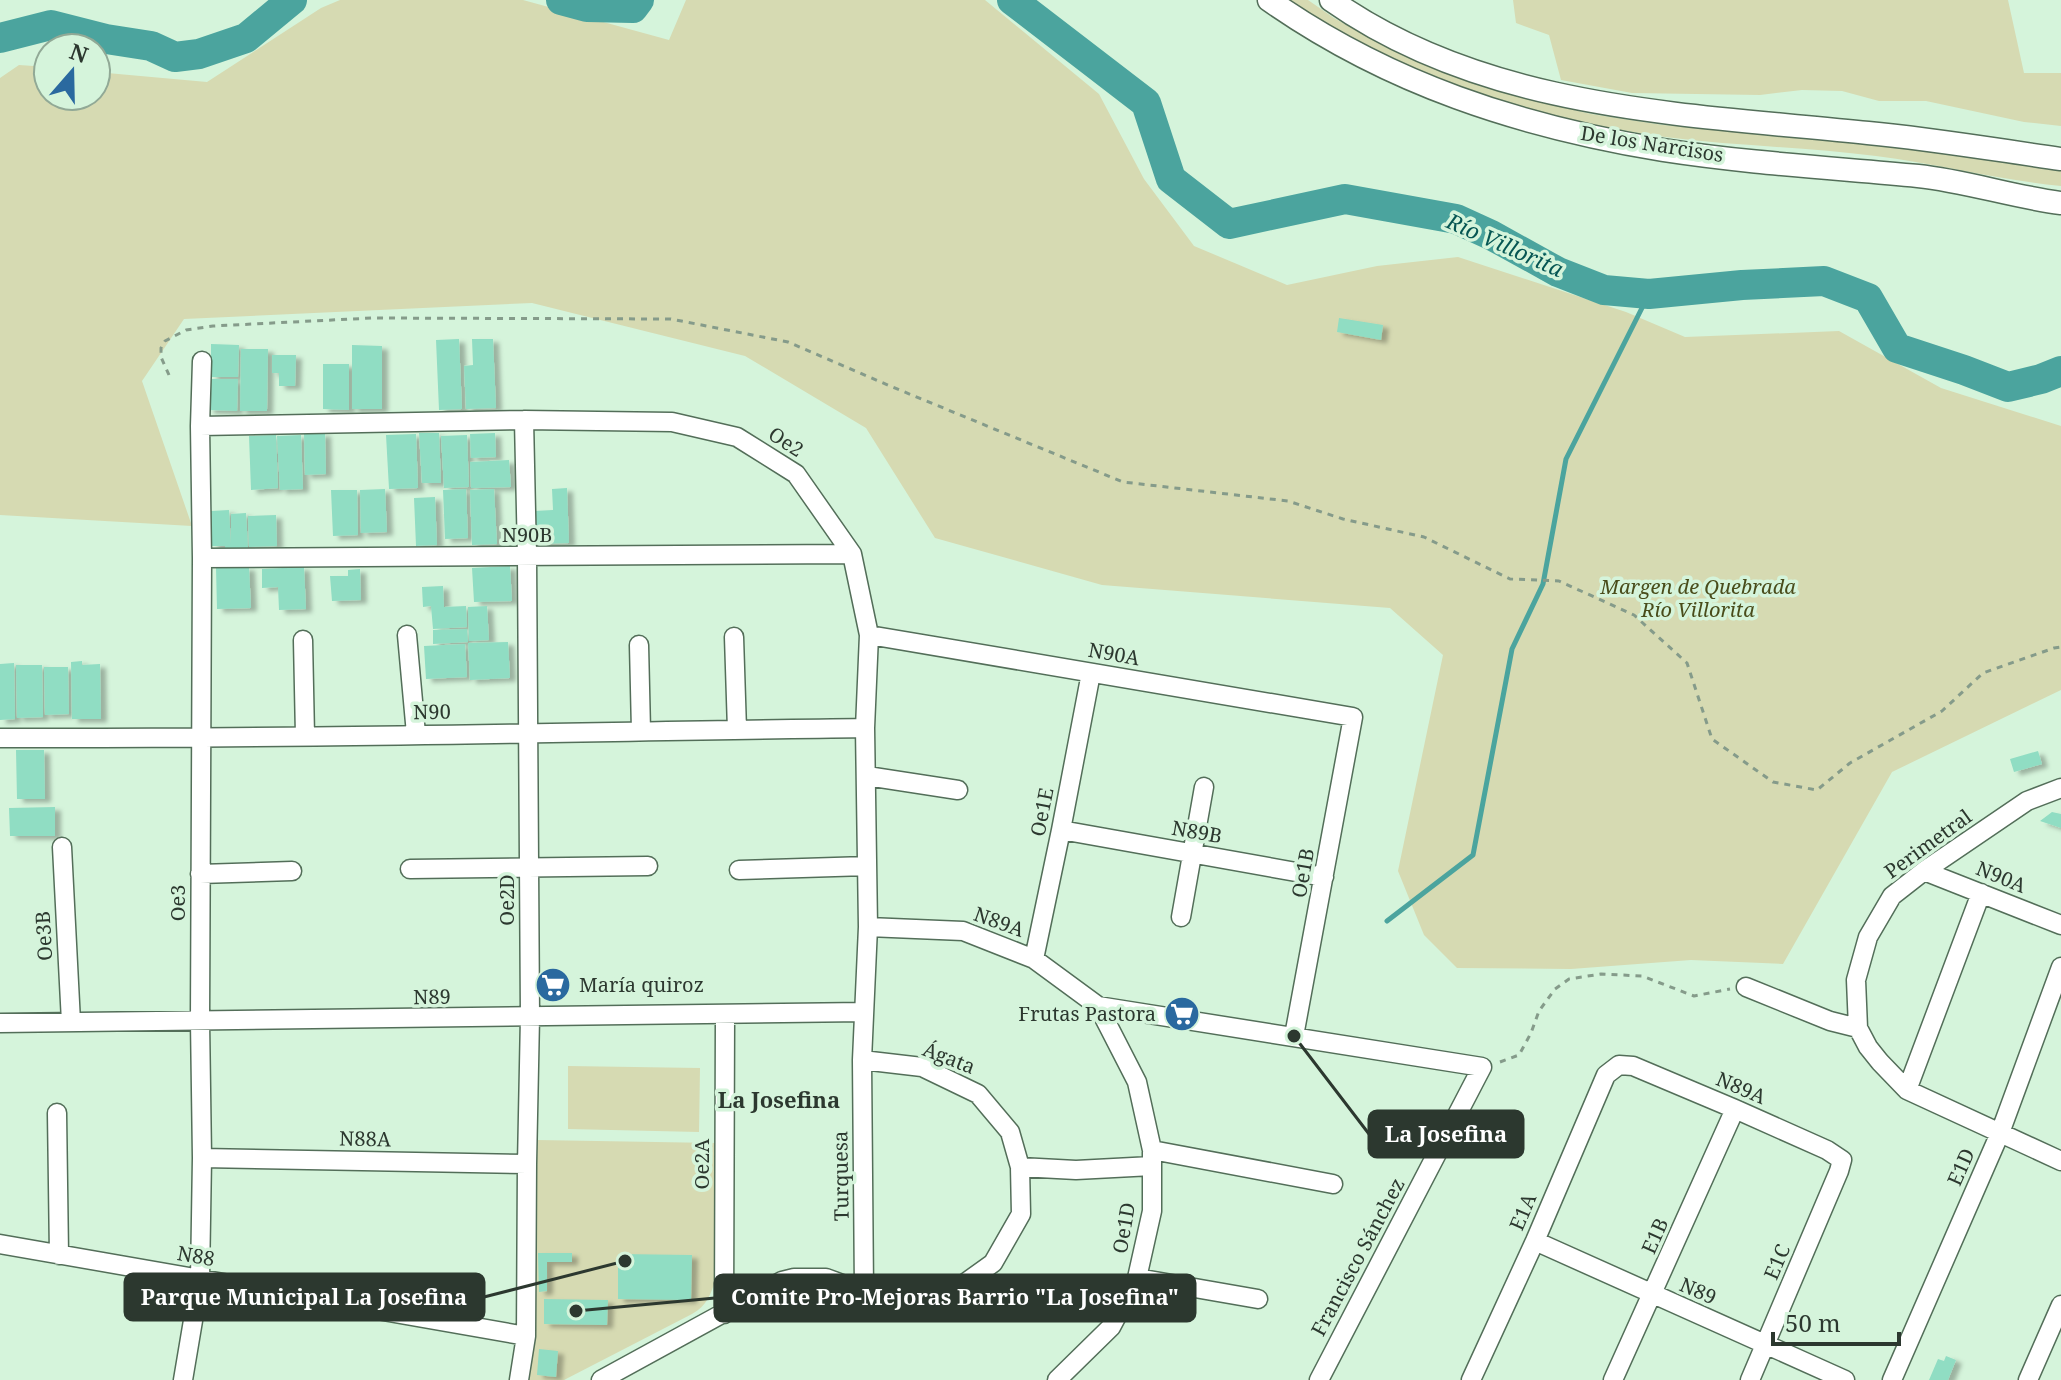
<svg xmlns="http://www.w3.org/2000/svg" width="2061" height="1380" font-family="'Noto Serif',serif">
	<style>
		.green { fill: #d6dab2 }
		.lines { fill: none; stroke-linecap: round; stroke-linejoin: round }
		.stream { stroke: #4ba49e; stroke-width: 5 }
		.river { stroke: #4ba49e; stroke-width: 30 }
		.building { fill: #90ddc3; filter: url(#shadow) }
		.minor-casing { stroke: #536e59; stroke-width: 21 }
		.major-casing { stroke: #536e59; stroke-width: 25 }
		.path { stroke: #859b8a; stroke-width: 3; stroke-dasharray: 6 6; stroke-linecap: butt }
		.minor { stroke: #fff; stroke-width: 18 }
		.major { stroke: #fff; stroke-width: 22 }
		.labels { text-anchor: middle; stroke-width: 7; stroke-linejoin: round; paint-order: stroke }
		.street-label { font-size: 20px; fill: #2c382f; stroke: #d5f4db }
		.park-label { font-size: 20px; font-style: italic; fill: #494c1b; stroke: #d5f4db }
		.poi-label { font-size: 20px; fill: #2c382f; stroke: #d5f4db; text-anchor: start }
		.water-label { font-size: 22px; font-style: italic; fill: #065653; stroke: #d5f4db }
		.neighbourhood-label { font-size: 22px; font-weight: bold; fill: #2c382f; stroke: #d5f4db }
		.leader { fill: none; stroke: #2c382f; stroke-width: 3 }
		.callout-dot { fill: #2c382f; stroke: #d5f4db; stroke-width: 3 }
		.callout { fill: #2c382f; stroke: #2c382f; stroke-width: 3 }
		.callout-label { font-size: 22px; text-anchor: middle; font-weight: bold; fill: #fff }
	</style>
	<defs>
		<filter id="shadow"><feDropShadow dx="6" dy="3.5" stdDeviation="2" flood-color="#0004"/></filter>
	</defs>
	<rect width="100%" height="100%" fill="#d5f4db"/>
	<path class="green" d="M340 0H523L669 40 686 0H985L1099 94 1144 179 1194 246 1287 285 1377 266 1458 257 1626 312 1685 337 1839 331 1941 388 2061 426V690L1892 772 1783 964 1691 960 1571 969 1457 968 1424 935 1398 871 1443 655 1390 608 1102 585 935 538 866 428 745 356 532 303 184 319 142 381 192 526 0 515V78L19 65 48 67V96H96V72L207 82 321 8Z
		M1288 0H1308L1334 18 1384 46 1475 83 1521 97 1591 114 1663 125 1739 130 1947 151 2061 170V186C1999 180 1938 164 1876 156 1806 147 1735 146 1665 137 1567 123 1466 95 1376 52 1345 37 1317 18 1288 0Z
		M1513 0H2008L2024 73H2061V126L2024 122 1926 101H1879L1842 91 1802 90 1760 95 1632 93 1561 80 1549 35 1516 23Z
		M568 1066 700 1068 699 1132 568 1129Z
		M537 1140 715 1143 716 1278C711 1294 707 1306 692 1314L564 1380H526L535 1326 534 1251Z"/>
	<g class="lines">
		<path class="stream" d="M1387 921 1473 855 1512 649 1543 584 1566 459 1649 294"/>
		<path class="river" d="M561 0 587 7 633 8 639 0
			M1012 0 1146 103 1171 179 1229 224 1345 199 1456 219 1491 235 1558 272 1604 290 1649 294 1742 285 1824 281 1868 298 1897 348 1964 370 2008 387 2041 379 2061 371
			M0 38 51 25 106 39 151 46 175 57 199 54 246 38 292 0"/>
	</g>
	<path class="building" d="M1339 318 1383 325 1381 340 1337 332Z
		M459 339 462 409 439 410 436 340Z
		M472 339H493L496 408 466 409 464 366 473 365Z
		M211 344 239 345 238 377H211Z
		M352 345 382 346V409H352Z
		M241 349H268L267 411H240Z
		M272 355H296L295 386H279V373H272Z
		M323 364H349V410L323 409Z
		M208 379H238L237 411 208 410Z
		M325 433 326 474 305 475 304 434Z
		M419 433H439L441 483H422Z
		M495 433 496 457 471 458 470 434Z
		M416 434 418 488 389 489 386 435Z
		M276 435 278 488 251 490 249 436Z
		M301 435 303 489 280 490 277 436Z
		M467 435 469 487 444 488 441 436Z
		M509 460 511 487 471 488 470 462Z
		M567 488 569 543 535 544 534 511 553 510 552 489Z
		M385 489 387 532 361 533 360 490Z
		M466 489 468 538 445 539 443 490Z
		M494 489 497 544 472 545 470 490Z
		M331 490H357L358 535 333 536Z
		M435 497 437 545 416 546 414 498Z
		M229 510 231 544V514L246 513 248 548H225V546H212L211 511Z
		M276 515 277 546 249 547 248 516Z
		M510 566 512 601 474 602 472 568Z
		M249 567 251 608 217 609 216 568Z
		M304 567 306 609 279 610 278 587 262 588V569Z
		M360 569 361 600 332 601 330 576H348V570Z
		M443 586 444 607 466 606 467 627 433 629 431 606 423 607 422 587Z
		M487 606 489 640 469 641 468 607Z
		M467 629 468 642 433 644V630Z
		M508 642 510 678 470 680 468 643Z
		M465 644 467 677 426 679 424 646Z
		M82 661V665L100 664 101 719H72L71 662Z
		M14 663 15 719 0 720V664Z
		M16 665H42L43 717 17 718Z
		M44 667H68L69 714 45 715Z
		M16 750H44L45 799H17Z
		M2038 751 2042 764 2014 772 2010 759Z
		M55 807V836H10L9 808Z
		M2052 812 2061 814V828L2040 821Z
		M538 1253H572V1262H547V1291L539 1292Z
		M618 1254 692 1255 691 1300 618 1299Z
		M544 1299 608 1300 607 1325 544 1324Z
		M539 1349 558 1351 556 1377 537 1375Z
		M1946 1356 1956 1360 1948 1380H1929L1938 1359 1944 1361Z"/>
	<g class="lines">
		<defs>
			<path id="minor" d="M200 426 524 420 672 422 737 437 796 474 852 554 869 635 865 728 868 927 862 1060 864 1292
				M202 558 852 554
				M407 635 416 734
				M869 635 1353 717 1294 1036
				M734 637 737 730
				M303 640 305 736
				M639 645 641 731
				M0 738C288 739 577 732 865 728
				M867 776 958 790
				M2061 788 2027 801 1924 871 1892 896 1868 937 1856 980 1858 1028 1868 1047 1880 1062 1907 1090 2061 1161
				M1061 830 1324 877
				M62 847 71 1022
				M410 869 648 866
				M739 870 867 866
				M1924 871 2061 925
				M200 874 292 871
				M1181 917 1204 787
				M868 927 963 931 1034 959 1098 1006 1137 1082 1152 1150V1211L1137 1278 1111 1327 1057 1380
				M1034 959 1061 830 1091 673
				M1746 987 1830 1021 1858 1028
				M1098 1006 1482 1067 1319 1380
				M0 1023 864 1012
				M1907 1090 1981 893
				M57 1113 59 1255
				M1152 1150 1333 1184
				M202 1158 527 1164
				M1020 1167 1076 1170 1152 1166
				M1535 1241 1845 1380
				M0 1244 526 1336
				M1137 1278 1258 1299
				M724 1314 725 1015
				M183 1380 200 1279 202 1158 200 1021 202 558 200 426 202 361
				M519 1380 526 1336 527 1164 530 1017 527 557 524 420
				M601 1380 782 1281 794 1278H826L864 1292 906 1300 954 1291 993 1263 1021 1214 1020 1167 1010 1132 978 1094 922 1067 862 1060
				M1471 1380 1535 1241 1606 1075 1619 1065 1633 1066 1735 1109 1827 1150 1842 1160 1839 1171 1750 1380
				M1613 1380 1735 1109
				M1892 1380 2000 1133 2061 967
				M2028 1380 2061 1305"/>
			<path id="major" d="M1269 0C1389 84 1519 126 1663 150 1747 163 1833 168 1918 176 1966 181 2013 197 2061 203
				M1331 0C1487 110 1685 114 1868 133 1932 139 1997 150 2061 159"/>
		</defs>
		<use href="#minor" class="minor-casing"/>
		<use href="#major" class="major-casing"/>
		<path class="path" d="M169 375 161 357V348L165 341 186 330 213 326 372 318 671 319 788 342 890 386 1123 482 1288 501 1343 519 1424 537 1510 579 1559 581 1634 615 1687 663 1712 739 1773 782 1817 790 1850 763 1942 711 1983 673 2054 648 2061 647
			M1500 1062 1519 1055 1531 1033 1539 1011 1555 989 1569 979 1601 974 1642 976 1694 996 1730 989"/>
		<use href="#minor" class="minor"/>
		<use href="#major" class="major"/>
	</g>
	<defs>
		<symbol id="supermarket-disc" viewBox="-11 -11 22 22"><circle r="9.5" fill="#2a699f" stroke="#d5f4db"/><path d="M-6-5.5h2.5l.6 2H6L4.5 2H-2.5L-4.4-4H-6ZM-1.5 3.2a1.3 1.3 0 1 0 .1 0ZM3 3.2a1.3 1.3 0 1 0 .1 0Z" fill="#fff"/></symbol>
	</defs>
	<g fill-rule="evenodd">
		<use href="#supermarket-disc" x="533" y="965" width="40" height="40"/>
		<use href="#supermarket-disc" x="1162" y="994" width="40" height="40"/>
	</g>
	<g class="labels">
		<g class="street-label">
			<text transform="translate(1652 144) rotate(9)" y="7">De los Narcisos</text>
			<text transform="translate(786 442) rotate(33)" y="7">Oe2</text>
			<text x="527" y="542">N90B</text>
			<text transform="translate(1114 654) rotate(10)" y="7">N90A</text>
			<text transform="translate(432 712) rotate(-1)" y="7">N90</text>
			<text transform="translate(1042 812) rotate(-79)" y="7">Oe1E</text>
			<text transform="translate(1197 832) rotate(10)" y="7">N89B</text>
			<text transform="translate(1928 844) rotate(-36)" y="7">Perimetral</text>
			<text transform="translate(1303 873) rotate(-80)" y="7">Oe1B</text>
			<text transform="translate(2001 877) rotate(22)" y="7">N90A</text>
			<text transform="translate(507 900) rotate(-90)" y="7">Oe2D</text>
			<text transform="translate(178 903) rotate(-90)" y="7">Oe3</text>
			<text transform="translate(999 922) rotate(20)" y="7">N89A</text>
			<text transform="translate(44 936) rotate(-93)" y="7">Oe3B</text>
			<text transform="translate(432 997) rotate(-1)" y="7">N89</text>
			<text transform="translate(949 1058) rotate(21)" y="7">Ágata</text>
			<text transform="translate(1741 1088) rotate(23)" y="7">N89A</text>
			<text transform="translate(365 1139) rotate(1)" y="7">N88A</text>
			<text transform="translate(702 1164) rotate(-90)" y="7">Oe2A</text>
			<text transform="translate(1961 1167) rotate(-66)" y="7">E1D</text>
			<text transform="translate(841 1176) rotate(-91)" y="7">Turquesa</text>
			<text transform="translate(1523 1212) rotate(-67)" y="7">E1A</text>
			<text transform="translate(1124 1228) rotate(-80)" y="7">Oe1D</text>
			<text transform="translate(1655 1236) rotate(-66)" y="7">E1B</text>
			<text transform="translate(196 1256) rotate(10)" y="7">N88</text>
			<text transform="translate(1358 1257) rotate(-62)" y="7">Francisco Sánchez</text>
			<text transform="translate(1777 1262) rotate(-67)" y="7">E1C</text>
			<text transform="translate(1698 1291) rotate(23)" y="7">N89</text>
		</g>
		<g class="park-label">
			<text x="1698" y="594">Margen de Quebrada<tspan x="1698" dy="23">Río Villorita</tspan></text>
		</g>
		<g class="poi-label">
			<text x="579" y="992">María quiroz</text>
			<text x="1156" y="1021" text-anchor="end">Frutas Pastora</text>
		</g>
		<g class="water-label">
			<text transform="translate(1505 245) rotate(24)" y="8">Río Villorita</text>
		</g>
		<g class="neighbourhood-label">
			<text x="779" y="1108">La Josefina</text>
		</g>
	</g>
	<path class="leader" d="M1294 1036L1369 1134M625 1261L484 1297M576 1311L715 1298"/>
	<g class="callout-dot">
		<circle cx="1294" cy="1036" r="8"/>
		<circle cx="625" cy="1261" r="8"/>
		<circle cx="576" cy="1311" r="8"/>
	</g>
	<g class="callout">
		<rect x="1369" y="1111" width="154" height="46" rx="8"/>
		<rect x="125" y="1274" width="359" height="46" rx="8"/>
		<rect x="715" y="1275" width="480" height="46" rx="8"/>
	</g>
	<g class="callout-label">
		<text x="1446" y="1142">La Josefina</text>
		<text x="304" y="1305">Parque Municipal La Josefina</text>
		<text x="955" y="1305">Comite Pro-Mejoras Barrio "La Josefina"</text>
	</g>
	<g transform="translate(72 72) rotate(20)"><circle r="38" fill="#d5f4db" stroke="#91a996" stroke-width="2"/>
	<path d="M0-6L14 30L0 20L-14 30Z" fill="#2a699f"/>
	<text y="-12" font-size="22" font-weight="bold" text-anchor="middle" fill="#2c382f">N</text>
	</g>
	<path d="M1773 1332v12h126v-12" fill="none" stroke="#2c382f" stroke-width="4"/>
	<text x="1785" y="1332" font-size="24" fill="#2c382f" stroke="#d5f4db" stroke-width="6" paint-order="stroke">50 m</text>
</svg>
